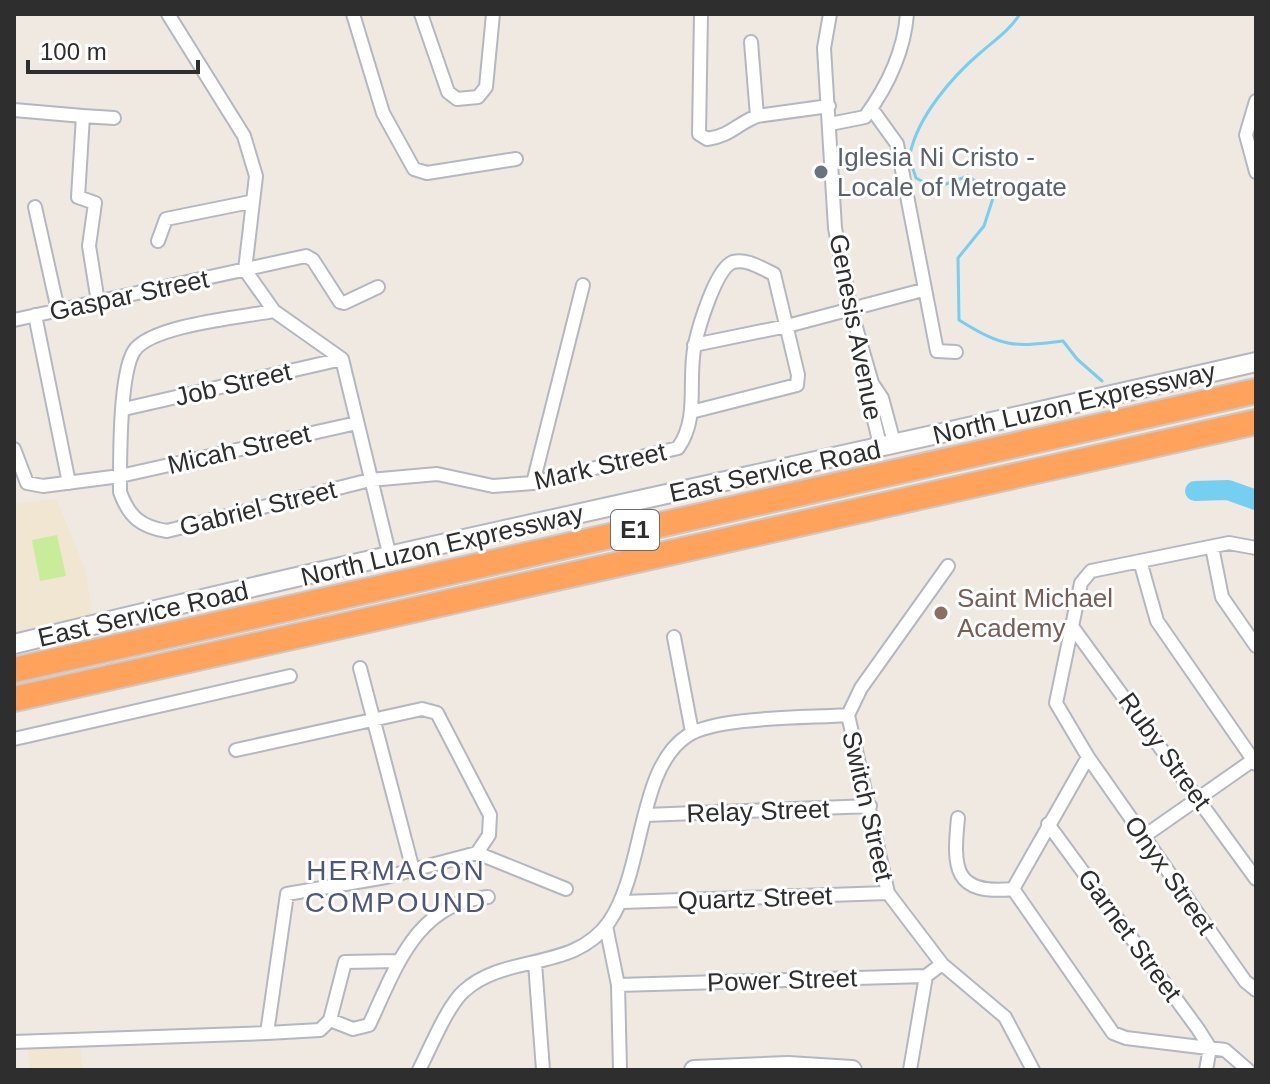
<svg xmlns="http://www.w3.org/2000/svg" width="1270" height="1084" font-family="Helvetica,sans-serif">
	<style>
		.education { fill: #f0e6d1 }
		.pitch { fill: #c9ec9a }
		.lines { fill: none; stroke-linecap: round; stroke-linejoin: round }
		.stream { stroke: #75cff0; stroke-width: 3 }
		.river { stroke: #75cff0; stroke-width: 20 }
		.street-casing { stroke: #b4b7c1; stroke-width: 16 }
		.secondary-casing { stroke: #b4b7c1; stroke-width: 22 }
		.highway-casing { stroke: #c9c9c9; stroke-width: 28 }
		.street { stroke: #fff; stroke-width: 12 }
		.secondary { stroke: #fff; stroke-width: 18 }
		.highway { stroke: #ffa35c; stroke-width: 24 }
		.worship-dot { fill: #6b7280; stroke: #fff; stroke-width: 3 }
		.education-dot { fill: #8d6e63; stroke: #fff; stroke-width: 3 }
		.labels { text-anchor: middle; stroke-width: 6; stroke-linejoin: round; paint-order: stroke }
		.shield { fill: #fff; stroke: #6d6d6d; stroke-width: 2 }
		.shield-label { font-size: 24px; font-weight: bold; fill: #2e2e2e }
		.worship-label { font-size: 26px; fill: #5b616d; stroke: #fff; text-anchor: start }
		.street-label { font-size: 26px; fill: #2e2e2e; stroke: #fff }
		.education-label { font-size: 26px; fill: #785e54; stroke: #fff; text-anchor: start }
		.neighbourhood-label { font-size: 28px; letter-spacing: 2px; fill: #4d5680; stroke: #fff }
	</style>
	<rect width="100%" height="100%" fill="#efe9e1"/>
	<path class="education" d="M56 499 85 569 93 616 14 633V504Z
		M80 1042 83 1070H30L28 1047Z"/>
	<path class="pitch" d="M57 535 66 576 40 581 32 540Z"/>
	<g class="lines">
		<path class="stream" d="M1020 14C1009 31 995 40 980 53 952 77 918 116 910 154 909 161 914 171 916 178L935 188 968 176 994 195 984 226 958 258 959 320C1004 348 1013 347 1063 341L1077 359 1102 381"/>
		<path class="river" d="M1195 491 1228 490 1256 500"/>
		<defs>
			<path id="street" d="M168 14 244 136 256 176 245 270 274 311 342 359 390 557
				M353 14 383 113 414 169 427 173 516 159
				M421 14 448 92 457 99 478 97 486 87 493 14
				M701 14 699 134 707 139C732 135 735 125 757 116
				M830 14 824 48 835 228 851 310 872 383 869 399 881 449
				M751 42 757 116 829 106
				M1256 101 1246 135 1256 172
				M871 108 897 144 937 351 956 352
				M14 110 83 116 78 197 95 203 89 246 98 302
				M83 116 114 118
				M830 124 865 117C887 87 904 52 907 14
				M35 207 58 310
				M158 241 166 219 250 202
				M274 311C243 317 151 325 134 351 119 375 120 461 120 492 129 517 141 527 167 531L370 480 437 474 493 486 533 483 678 448C700 417 687 379 695 344 699 326 716 268 733 262 747 258 762 269 774 274L798 375 797 385 691 412
				M35 315 69 483
				M14 320 306 256 313 260 340 302 344 303 378 287
				M694 345 787 326 923 290
				M872 383 882 398 895 446
				M124 409 342 359
				M14 449 27 483 43 486 120 476 357 423
				M533 483 583 285
				M1212 547 1222 597 1256 646
				M1256 548 1229 543 1091 571 1081 583 1056 703 1088 757 1245 981 1256 990
				M1140 561 1157 621 1256 764
				M948 566 861 688 848 715 888 893 942 964 1005 1017 1033 1070
				M1071 625 1256 879
				M674 637 692 732
				M360 668 413 870
				M14 739 290 676
				M646 815 870 806
				M958 818C953 868 953 895 1013 889
				M1048 824 1198 1029 1210 1048 1206 1070
				M1143 837 1256 758
				M477 853 566 889
				M1013 889 1113 1033 1126 1038 1225 1050 1248 1070
				M1013 889 1088 757
				M622 902 888 893
				M606 926 618 985 620 1070
				M535 963 543 1070
				M618 985 926 976 942 964
				M330 1020 353 1029 369 1025C395 970 416 902 488 897
				M267 1033 320 1030 330 1020 345 962 398 961
				M14 1042 267 1033 287 894 386 877 477 853 489 835 490 815 437 713 422 709 236 750
				M419 1070C430 1049 447 1006 464 991 505 953 574 972 609 922 645 870 637 769 687 736 716 716 810 718 848 715
				M910 1070 926 976"/>
			<path id="secondary" d="M14 644C426 543 842 458 1256 362
				M694 1070 788 1066 852 1070"/>
			<path id="highway" d="M14 670 1256 391
				M14 699 1256 422"/>
		</defs>
		<use href="#street" class="street-casing"/>
		<use href="#secondary" class="secondary-casing"/>
		<use href="#highway" class="highway-casing"/>
		<use href="#street" class="street"/>
		<use href="#secondary" class="secondary"/>
		<use href="#highway" class="highway"/>
	</g>
	<circle class="worship-dot" cx="821" cy="172" r="8"/>
	<circle class="education-dot" cx="941" cy="613" r="8"/>
	<g class="labels">
		<rect class="shield" x="611" y="510" width="48" height="40" rx="6"/>
		<g class="shield-label">
			<text x="635" y="538">E1</text>
		</g>
		<g class="worship-label">
			<text x="837" y="166">Iglesia Ni Cristo -<tspan x="837" dy="30">Locale of Metrogate</tspan></text>
		</g>
		<g class="street-label">
			<text transform="translate(129 295) rotate(-12)" y="9">Gaspar Street</text>
			<text transform="translate(856 327) rotate(79)" y="9">Genesis Avenue</text>
			<text transform="translate(233 384) rotate(-13)" y="9">Job Street</text>
			<text transform="translate(1074 403) rotate(-13)" y="9">North Luzon Expressway</text>
			<text transform="translate(239 449) rotate(-13)" y="9">Micah Street</text>
			<text transform="translate(600 466) rotate(-13)" y="9">Mark Street</text>
			<text transform="translate(775 471) rotate(-12)" y="9">East Service Road</text>
			<text transform="translate(258 508) rotate(-14)" y="9">Gabriel Street</text>
			<text transform="translate(442 545) rotate(-13)" y="9">North Luzon Expressway</text>
			<text transform="translate(143 614) rotate(-13)" y="9">East Service Road</text>
			<text transform="translate(1165 751) rotate(54)" y="9">Ruby Street</text>
			<text transform="translate(868 806) rotate(77)" y="9">Switch Street</text>
			<text transform="translate(758 811) rotate(-2)" y="9">Relay Street</text>
			<text transform="translate(1170 875) rotate(55)" y="9">Onyx Street</text>
			<text transform="translate(755 898) rotate(-2)" y="9">Quartz Street</text>
			<text transform="translate(1130 935) rotate(54)" y="9">Garnet Street</text>
			<text transform="translate(782 980) rotate(-2)" y="9">Power Street</text>
		</g>
		<g class="education-label">
			<text x="957" y="607">Saint Michael<tspan x="957" dy="30">Academy</tspan></text>
		</g>
		<g class="neighbourhood-label">
			<text x="396" y="880">HERMACON<tspan x="396" dy="32">COMPOUND</tspan></text>
		</g>
	</g>
	<rect width="1270" height="1084" fill="none" stroke="#2e2e2e" stroke-width="32"/>
	<path d="M28 60v12h170v-12" fill="none" stroke="#2e2e2e" stroke-width="4"/>
	<text x="40" y="60" font-size="24" fill="#2e2e2e" stroke="#ffffff" stroke-width="6" paint-order="stroke">100 m</text>
</svg>
